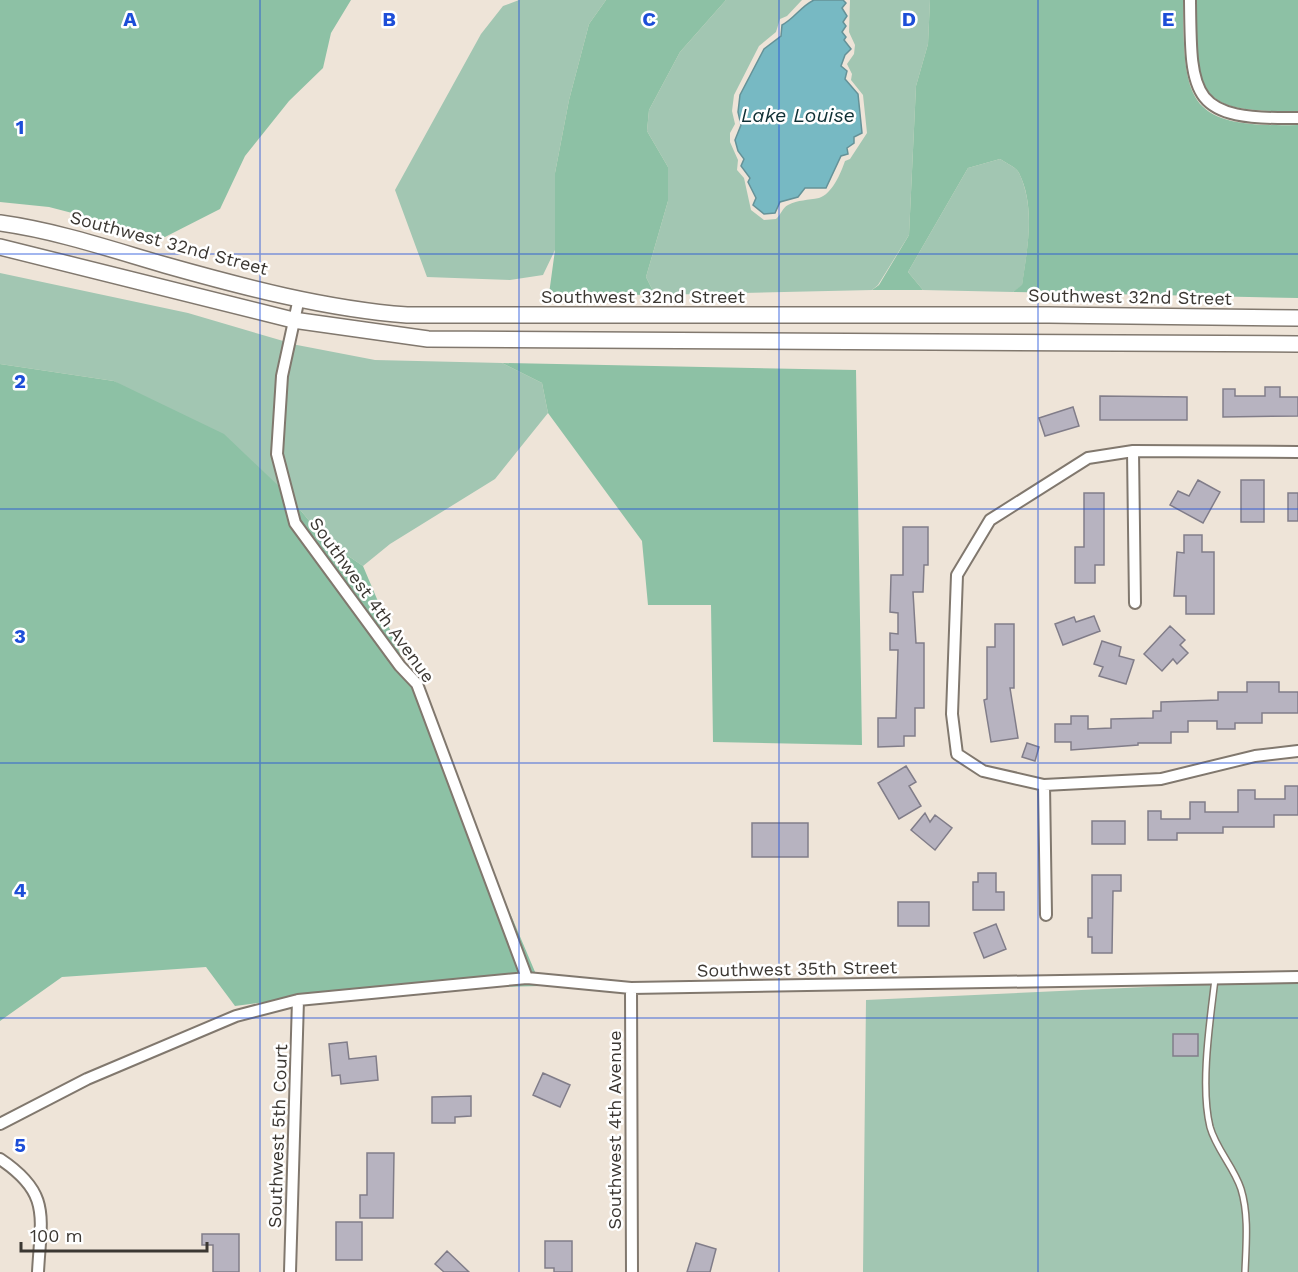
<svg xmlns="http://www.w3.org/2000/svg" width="1298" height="1272" font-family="'Work Sans',sans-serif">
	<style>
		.green { fill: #a2c6b2 }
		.forest { fill: #8dc1a5 }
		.water { fill: #77b9c3; stroke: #659298; stroke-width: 1.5 }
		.building { fill: #b7b3c0; stroke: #817d89; stroke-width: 1.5 }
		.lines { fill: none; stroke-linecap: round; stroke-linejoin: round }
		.lane-casing { stroke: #81786e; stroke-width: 8 }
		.street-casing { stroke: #81786e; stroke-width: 14 }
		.secondary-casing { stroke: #81786e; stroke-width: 18 }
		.lane { stroke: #fff; stroke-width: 5 }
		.street { stroke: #fff; stroke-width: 10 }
		.secondary { stroke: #fff; stroke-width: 15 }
		.grid { fill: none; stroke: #1d4ed8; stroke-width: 1.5; stroke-opacity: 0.55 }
		.labels { text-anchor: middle; stroke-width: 5; stroke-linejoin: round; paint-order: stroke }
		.street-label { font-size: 18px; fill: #3b3732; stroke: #fff }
		.water-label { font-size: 20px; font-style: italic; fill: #0f3035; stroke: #fff }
		.grid-label { font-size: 20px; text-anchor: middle; font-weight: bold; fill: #1d4ed8; stroke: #fff; stroke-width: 5; stroke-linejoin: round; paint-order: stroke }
	</style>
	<rect width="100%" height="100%" fill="#eee4d8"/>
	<path class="green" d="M519 0H606L589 24 569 100 555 173V250L543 275 510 280 427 277 395 190 481 34 503 6Z
		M726 0H802L787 16 780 19 776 32 759 46 734 95 732 111 735 124 730 133V142L738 160 737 170 744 178 751 210 764 220 776 219C781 215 782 208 788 205 798 200 808 200 819 198 832 194 841 173 845 161L850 159 867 133 863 95 851 80 852 74 847 64 854 54 855 45 849 32 850 0H930L928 44 916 86 909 235 878 285 872 290 655 295 646 277 668 201V167L647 131 649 110 680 52Z
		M1000 159C1006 163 1016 167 1019 173 1036 208 1027 250 1022 286L1013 292 923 290 908 272 968 168Z
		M0 273 188 313 297 345 375 360 502 363 542 383 548 413 495 479 390 544 363 566 325 540 288 495 114 381 0 364Z
		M1298 980V1272H863L866 1000Z"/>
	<path class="forest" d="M0 0H351L331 33 323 68 289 101 245 156 220 209 165 237 49 207 0 202Z
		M606 0H726L680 52 649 110 647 131 668 167V201L646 277 655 295 549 294 555 250V173L569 100 589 24Z
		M930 0H1183C1184 103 1186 128 1298 125V298L1013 292 1022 285C1027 250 1036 207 1019 173 1016 167 1006 163 1000 159L968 168 908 272 923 290H872L879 285 909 235 916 86 928 44Z
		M1196 0H1298V111C1195 113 1197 95 1196 0Z
		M502 363 856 370 862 745 713 742 711 605H648L642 541 548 413 542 383Z
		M0 364 114 381 224 434 288 495 325 540 363 566 541 986 360 990 235 1006 206 967 62 977 0 1021Z"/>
	<path class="water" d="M814 0H843L846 3 842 8 847 16 843 22 846 26 842 32 846 37 844 40 851 49 845 55 841 66 847 71 845 79 858 94 862 133 854 137V143L847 148 848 154 841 156 826 188H805L798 197 780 202 775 213 764 214 753 205 756 198 748 182 750 178 741 166 744 159 738 151 735 140 741 125 738 112 740 95 764 49 781 36 782 25C794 19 801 6 814 0Z"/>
	<path class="building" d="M1265 387H1280V397H1298V416L1223 417V389H1235V396H1265Z
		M1100 396 1187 397V420H1100Z
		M1073 407 1079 426 1045 436 1039 418Z
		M1198 480 1220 492 1203 523 1170 505 1178 491 1189 496Z
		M1241 480H1264V522H1241Z
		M1084 493H1104V565H1095V583H1075V547H1084Z
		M1288 493H1298V521H1288Z
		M903 527H928V565H924L923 592H913L916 643H924V708H915V736H904V746L878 747V718H896L898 650H890V633L898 634V613L890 612 891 575H903Z
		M1184 535H1202V552H1214V614H1186V596H1174L1177 552 1184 553Z
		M1094 616 1100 631 1063 645 1055 624 1074 617 1076 622Z
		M995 624H1014V688H1010L1018 738 991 742 984 700 987 699V647H995Z
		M1170 626 1185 640 1180 645 1188 653 1177 664 1173 659 1162 671 1144 654Z
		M1102 641 1121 647 1119 656 1134 660 1126 684 1099 676 1103 667 1094 664Z
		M1247 682H1279V692H1298V713H1262V723H1235V729H1217V721H1188V732H1171V743H1138V745L1071 750V742H1055V724H1071V716H1088V729L1111 728V719L1153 718V711H1161V702L1218 700V692H1247Z
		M1027 743 1039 747 1035 761 1022 757Z
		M906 766 916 782 909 786 921 806 899 819 878 783Z
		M1285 786H1298V815H1274V827H1223V833H1177V840H1148V811H1161V819H1190V802H1205V812H1238V790H1255V799H1285Z
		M925 813 930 822 935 815 952 828 935 850 911 830Z
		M1092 821H1125V844H1092Z
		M752 823H808V857H752Z
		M978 873H996V892H1004V910H973V882H978Z
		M1092 875H1121V891H1113L1112 953H1092V937H1088V918H1092Z
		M898 902H929V926H898Z
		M996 924 1006 949 984 958 974 933Z
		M1173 1034H1198V1056H1173Z
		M347 1042 349 1059 376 1056 378 1080 341 1084 340 1075 332 1076 329 1044Z
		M543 1073 570 1085 560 1107 533 1095Z
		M471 1096V1116L455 1117V1123H432V1097Z
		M367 1153H394L393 1218H360V1195H367Z
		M336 1222H362V1260H336Z
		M202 1234H239V1272H213V1245H202Z
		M545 1241H572V1272H554V1268H545Z
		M696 1243 716 1249 710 1272H687Z
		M447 1251 469 1272H444L435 1264Z"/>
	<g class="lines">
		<defs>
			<path id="lane" d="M1215 979C1210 1021 1200 1086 1210 1127 1216 1149 1234 1167 1241 1189 1249 1215 1246 1245 1245 1272"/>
			<path id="street" d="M1190 0C1191 98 1190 120 1298 118
				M299 298 282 376 277 454 295 523 400 666 417 684 527 978
				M1133 451 1135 603
				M1298 452 1133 451 1088 458 990 520 957 575 952 714 957 754 983 771 1044 785 1161 779 1255 756 1298 751
				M1044 785 1046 915
				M631 988 632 1272
				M0 1124 87 1079 236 1016 298 1000 527 978 631 988 1298 977
				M0 1159C51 1193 41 1216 38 1272
				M290 1272 298 1000"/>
			<path id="secondary" d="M0 223C57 231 110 249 165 265 243 287 326 309 407 315H1049L1298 318
				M0 247 293 320 428 339 1298 344"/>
		</defs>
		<use href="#lane" class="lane-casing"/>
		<use href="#street" class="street-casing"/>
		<use href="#secondary" class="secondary-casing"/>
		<use href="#lane" class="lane"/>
		<use href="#street" class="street"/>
		<use href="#secondary" class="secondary"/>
	</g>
	<path class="grid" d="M260 0V1272M519 0V1272M779 0V1272M1038 0V1272M0 254H1298M0 509H1298M0 763H1298M0 1018H1298"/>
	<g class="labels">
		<g class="street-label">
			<text transform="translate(169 243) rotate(15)" y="6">Southwest 32nd Street</text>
			<text x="643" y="303">Southwest 32nd Street</text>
			<text transform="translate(1130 297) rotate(1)" y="6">Southwest 32nd Street</text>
			<text transform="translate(372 600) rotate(54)" y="6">Southwest 4th Avenue</text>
			<text transform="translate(797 969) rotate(-1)" y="6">Southwest 35th Street</text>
			<text transform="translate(615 1130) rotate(-90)" y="6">Southwest 4th Avenue</text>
			<text transform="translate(278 1136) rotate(-88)" y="6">Southwest 5th Court</text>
		</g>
		<g class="water-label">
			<text x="798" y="122">Lake Louise</text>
		</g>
	</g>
	<g class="grid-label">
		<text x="130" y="26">A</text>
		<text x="389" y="26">B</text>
		<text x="649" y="26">C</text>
		<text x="909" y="26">D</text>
		<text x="1168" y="26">E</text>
		<text x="20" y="134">1</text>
		<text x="20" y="388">2</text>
		<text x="20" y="643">3</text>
		<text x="20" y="897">4</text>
		<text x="20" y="1152">5</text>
	</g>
	<path d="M21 1242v9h186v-9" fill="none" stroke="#3b3732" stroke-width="3"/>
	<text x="30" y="1242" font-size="18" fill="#3b3732" stroke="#ffffff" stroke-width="4.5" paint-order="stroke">100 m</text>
</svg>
